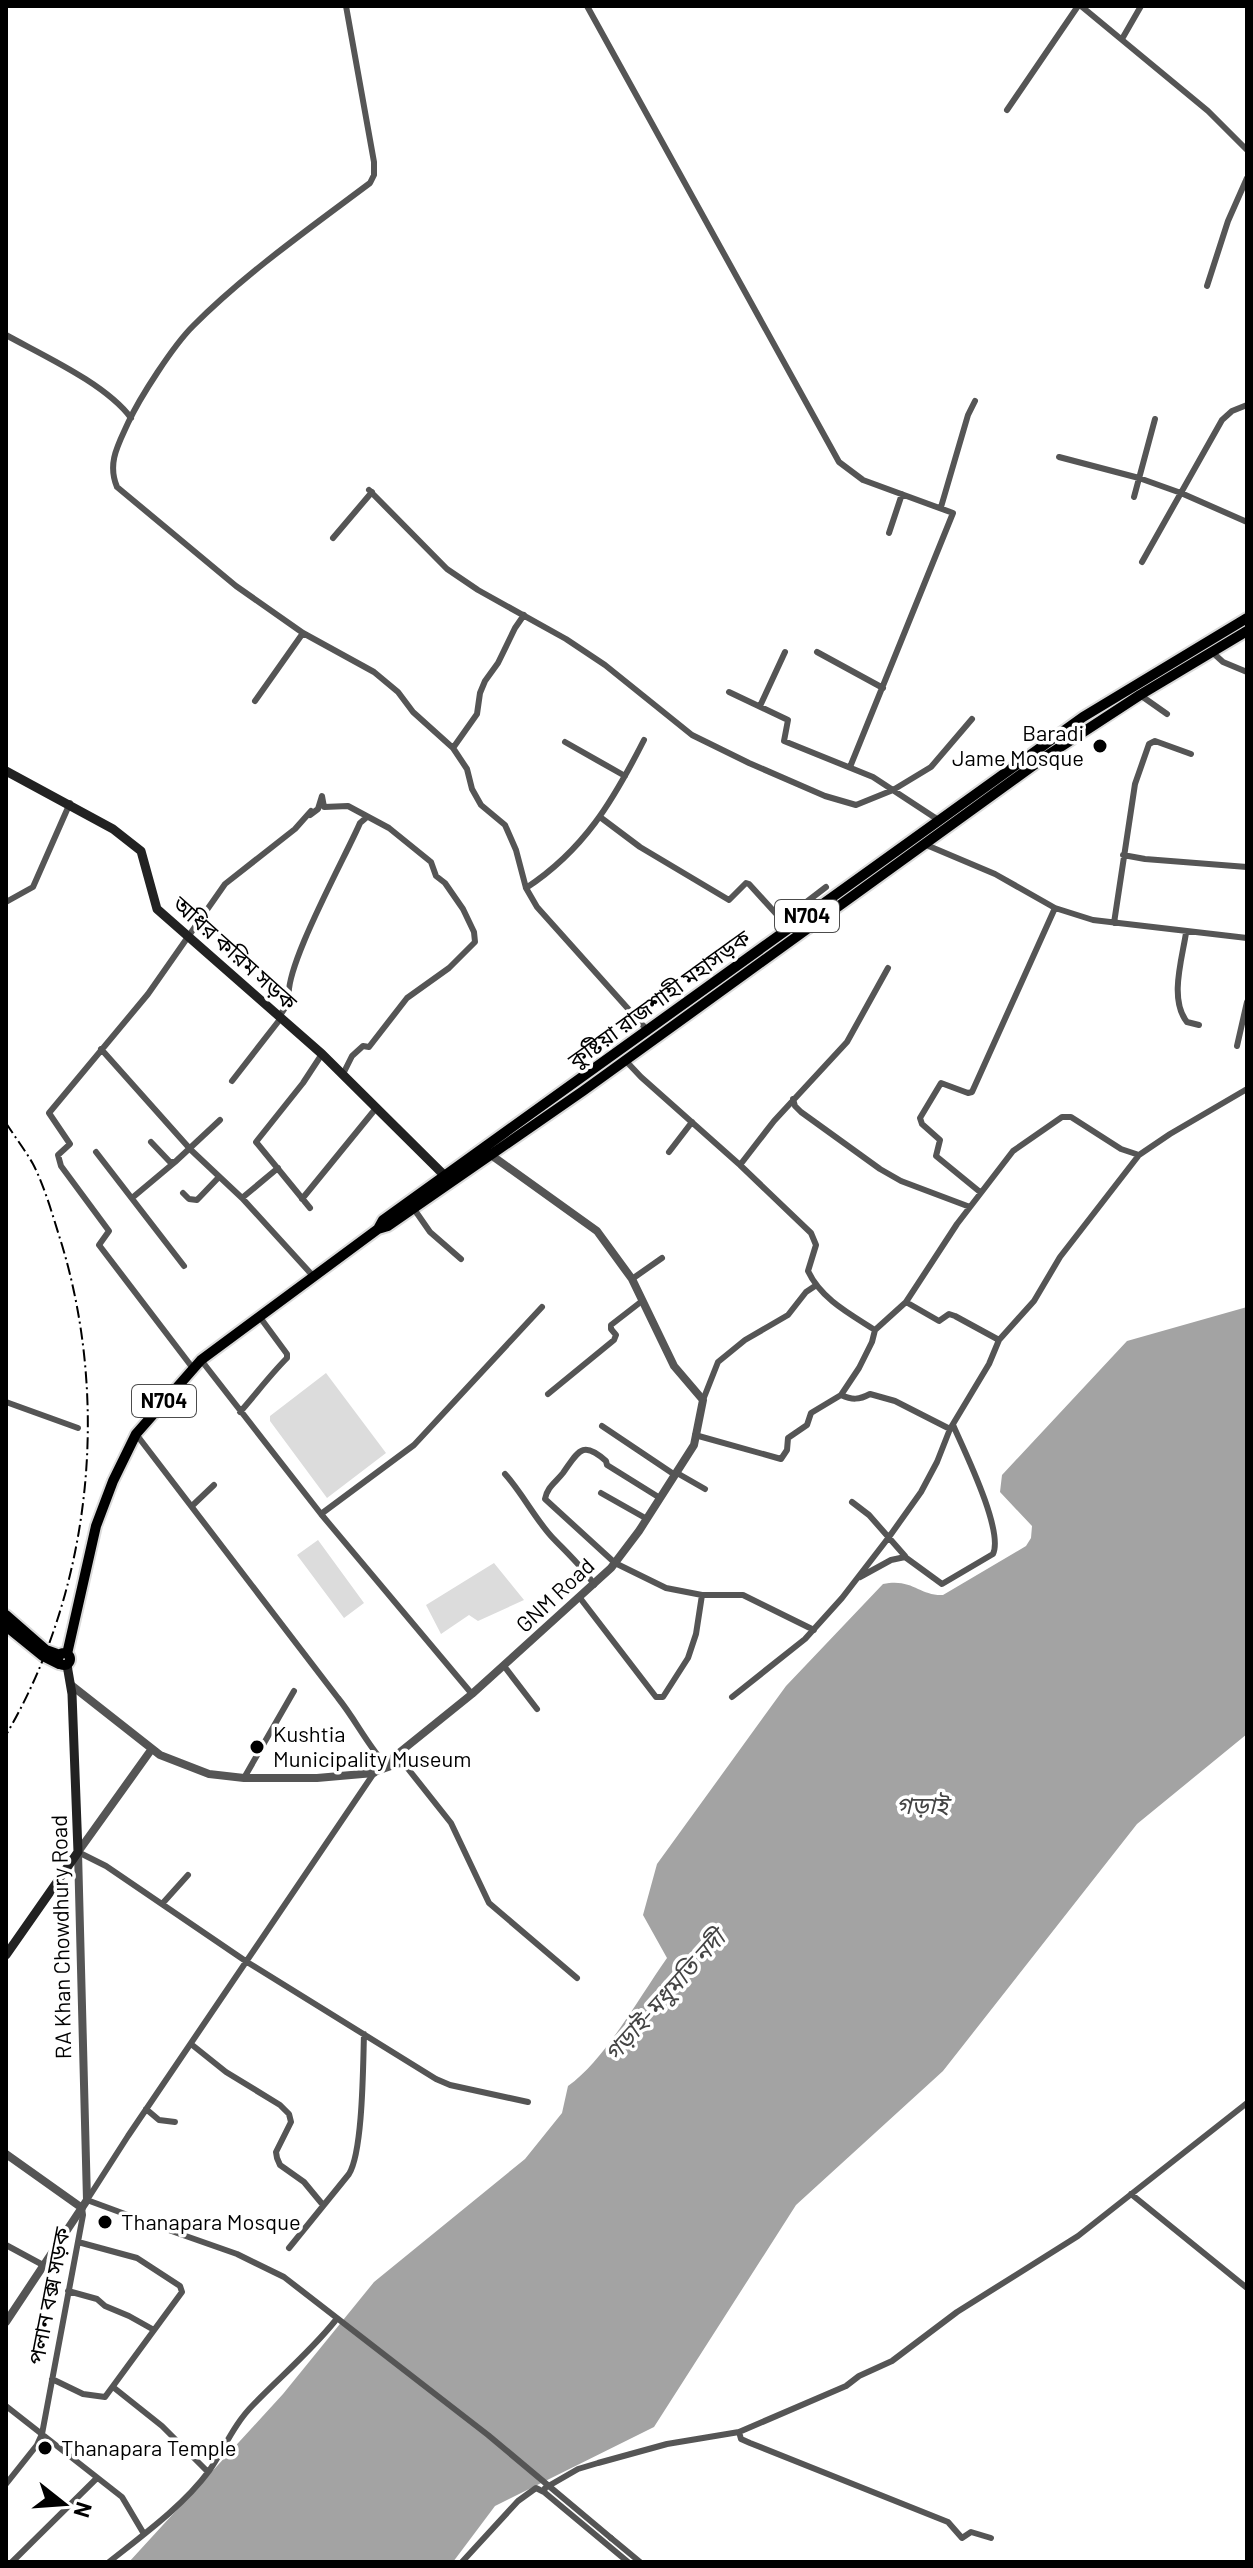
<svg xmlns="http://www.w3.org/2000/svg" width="1253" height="2568" font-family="Barlow,'Noto Sans Bengali',sans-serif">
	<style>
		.green { fill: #dcdcdc }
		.water { fill: #a3a3a3 }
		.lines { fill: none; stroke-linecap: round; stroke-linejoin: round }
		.trunk-casing { stroke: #dbdbdb; stroke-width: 14 }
		.minor { stroke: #555; stroke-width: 6 }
		.tertiary { stroke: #555; stroke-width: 8 }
		.secondary { stroke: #222; stroke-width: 9 }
		.trunk { stroke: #000; stroke-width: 10 }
		.rail { stroke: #000; stroke-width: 2; stroke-dasharray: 12 4 2 4; stroke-linecap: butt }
		.minor-bridge { stroke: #555; stroke-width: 6 }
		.poi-dot { fill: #000; stroke: #fff; stroke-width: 3 }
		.labels { text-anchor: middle; stroke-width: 7; stroke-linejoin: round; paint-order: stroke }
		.shield { fill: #fff; stroke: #4c4c4c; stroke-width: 2 }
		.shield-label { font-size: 20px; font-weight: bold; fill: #000 }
		.poi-label { font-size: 22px; fill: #000; stroke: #fff; text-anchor: start }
		.street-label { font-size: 22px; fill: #000; stroke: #fff }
		.water-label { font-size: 24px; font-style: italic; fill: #444; stroke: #fff }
	</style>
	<rect width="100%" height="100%" fill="#fff"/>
	<path class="green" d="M326 1373 386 1453 327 1498 270 1421V1416Z
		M318 1540 364 1603 344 1618 297 1555Z
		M494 1563 524 1600 478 1621 469 1615 441 1634 426 1605Z"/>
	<path class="water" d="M1247 1307V1734L1137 1824 943 2071 796 2205 654 2427 495 2506 453 2562H129L283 2394 374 2282 525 2159 562 2113 568 2086C605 2060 640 1996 667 1958L643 1915 657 1864 786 1686 883 1584C913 1578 919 1596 943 1595L1026 1546 1031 1538 1032 1526 1000 1492 1002 1475 1127 1341Z"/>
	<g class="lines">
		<defs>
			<path id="trunk" d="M378 1229 388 1226 583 1091 1045 757 1140 695 1247 631
				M6 1615 46 1650 60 1655
				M6 1626 43 1656 59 1664
				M58 1659a6 6 0 1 1 12 0a6 6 0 1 1-12 0Z
				M67 1654 96 1526 113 1481 136 1434 201 1360 378 1229 383 1220 1083 717 1247 618"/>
		</defs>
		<use href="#trunk" class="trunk-casing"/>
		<path class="minor" d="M346 6 374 162V175L370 183C310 228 246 273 193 326 173 346 140 397 128 423 118 445 107 463 117 487L236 586 303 633 374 672 398 692 413 712 453 748 467 769 472 789 481 805 505 825 516 850 526 888 537 907 648 1031
			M587 6 839 462 863 480 953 513 850 767
			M1081 6 1208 111 1247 150
			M1122 39 1141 6
			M1007 110 1078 6
			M1207 286 1228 221 1247 178
			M6 335C44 356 106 384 131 418
			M1059 457 1139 478 1181 493 1247 522
			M369 490 447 569 478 590 566 639 605 665 692 735 749 763 825 796 856 805 893 790 931 767 972 719
			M1134 497 1155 419
			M941 507 968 415 975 401
			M889 533 902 494
			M333 538 372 492
			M1142 562 1222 420 1232 411 1247 405
			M817 652 883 688
			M1212 652 1223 662 1247 672
			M729 692 788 720 784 741 873 777 940 821
			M1140 695 1167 714
			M255 701 303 633
			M760 706 785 652
			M565 742 625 776
			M453 748 477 714 480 693 485 681 498 663 515 628 524 615
			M310 815 318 809 322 796 324 807 348 806 389 828 431 862 436 876 445 883 463 909 474 932 475 942 449 968 407 998 369 1047 363 1046 352 1056 343 1074
			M600 817 640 847 729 900 746 883 749 884 789 928
			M924 844 995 874 1055 908 1093 920 1247 938
			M1123 855 1145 859 1247 867
			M526 888C584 850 613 801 644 740
			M6 902 33 887 70 803
			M783 920 826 887
			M1114 923 1135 784 1149 744 1155 741 1191 754
			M1186 933C1182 959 1169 1000 1187 1022L1199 1025
			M279 1017 290 1000C279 976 347 854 360 823L367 817
			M1237 1046 1247 1002
			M101 1049 191 1150 242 1198 314 1277
			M625 1060 641 1077 740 1165 811 1233 816 1245 808 1271C821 1299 850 1314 875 1330
			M232 1081 281 1018
			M793 1099 795 1106 801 1112 880 1169 901 1181 970 1207
			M151 1142 170 1162H175L220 1120
			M96 1152 184 1266
			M669 1152 692 1122
			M740 1165 774 1121 847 1042 888 968
			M980 1192 936 1156 940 1140 922 1124 920 1118 941 1083 968 1093 972 1092 1055 908
			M183 1193 189 1199 197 1200 219 1177
			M132 1198 175 1162
			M242 1198 278 1168
			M302 1199 377 1107
			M310 1208 256 1142 303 1083 322 1054
			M414 1209 430 1232 461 1259
			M632 1279 662 1258
			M906 1302 939 1321 949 1314 955 1316 999 1340
			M201 1360 321 1514 472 1694
			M192 1367 99 1245 109 1231 61 1166 58 1155 70 1144 49 1113 148 994 225 884 295 829 311 811
			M548 1394 614 1340 616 1335 611 1329V1325L642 1301
			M841 1395C852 1400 859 1400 870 1394L895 1401 950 1429
			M703 1400 718 1362 745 1340 788 1315 806 1292 815 1286
			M6 1402 78 1428
			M240 1412C256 1394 270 1375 287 1358V1354L259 1316
			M602 1426 675 1475
			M136 1434 338 1698C355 1719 367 1744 385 1764
			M695 1435 781 1459 787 1450 788 1438 807 1425 811 1413 841 1395 859 1368 872 1342 875 1330 906 1302 957 1224 1013 1151 1062 1117H1071L1121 1149 1139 1155
			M677 1473 705 1489
			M505 1474C522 1493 534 1517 551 1536 563 1549 587 1571 594 1585
			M601 1493 647 1519
			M660 1498 607 1465 606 1461C582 1439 578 1452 563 1473 556 1482 547 1487 545 1499L615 1563 666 1588 702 1595H743L814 1630
			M852 1502 869 1515 905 1556
			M193 1505 214 1485
			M321 1514 414 1445 542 1307
			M860 1577 891 1560 905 1557 942 1584 993 1554C1004 1531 964 1450 953 1425
			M580 1598 656 1697H663L688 1658 696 1634 702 1595
			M504 1666 537 1709
			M732 1697 805 1639 842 1598 889 1537 921 1492 937 1462 950 1429 989 1364 999 1340 1034 1301 1060 1257 1139 1155 1170 1134 1247 1089
			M244 1778 294 1691
			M78 1852 106 1866 247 1962 436 2079 450 2085 528 2102
			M162 1904 188 1875
			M191 2044 226 2072 280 2105 289 2114 291 2122 276 2152 277 2158 280 2165 304 2182 323 2205
			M146 2109 159 2120 175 2122
			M1131 2194 1247 2288
			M163 2228 87 2200 128 2136 374 1773 400 1764 405 1765 451 1823 489 1903 577 1978
			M6 2245 43 2265
			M289 2248 349 2174C363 2152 363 2064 364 2034
			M68 2291 97 2299 105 2306 129 2316 154 2330
			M52 2379 83 2394 105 2397 182 2292 180 2286 137 2258 78 2242
			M113 2387 162 2426 208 2472
			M6 2406 122 2497 144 2534
			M739 2432 741 2439 750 2443 948 2522 962 2538 971 2532 991 2538
			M6 2484 37 2445 42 2434 83 2215 82 2208
			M611 2538 640 2562
			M12 2562 97 2478
			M109 2562C143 2535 183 2506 209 2471 224 2449 234 2424 253 2405 280 2377 310 2352 335 2321
			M462 2562 518 2501 536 2488 544 2492
			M628 2562 544 2492 545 2488 578 2469 598 2463 667 2444 739 2432 846 2386 859 2376 892 2361 957 2312 1078 2236 1247 2103"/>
		<path class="tertiary" d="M71 1685 160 1755 209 1774 244 1778H317L374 1773 472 1694 611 1568 639 1531 694 1445 703 1400 674 1366 632 1279 597 1231 491 1155
			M6 2154 82 2208
			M6 2322 87 2200 78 1852 151 1750"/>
		<path class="secondary" d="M6 771 113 829 141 851 157 909 322 1054 449 1180
			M6 1955 78 1852 72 1694 67 1665"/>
		<use href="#trunk" class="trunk"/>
		<path class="rail" d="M6 1123C15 1137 25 1150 33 1164 45 1187 54 1220 62 1245 110 1405 91 1590 6 1735"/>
		<path class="minor-bridge" d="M163 2228 237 2254 284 2277 488 2435 611 2538"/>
	</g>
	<g class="poi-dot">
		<circle cx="1100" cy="746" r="8"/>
		<circle cx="257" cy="1747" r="8"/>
		<circle cx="105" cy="2222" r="8"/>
		<circle cx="45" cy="2448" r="8"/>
	</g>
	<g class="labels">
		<g class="shield">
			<rect x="775" y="900" width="64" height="32" rx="6"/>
			<rect x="132" y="1385" width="64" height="32" rx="6"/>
		</g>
		<g class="shield-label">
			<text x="807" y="923">N704</text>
			<text x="164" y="1408">N704</text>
		</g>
		<g class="poi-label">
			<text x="1084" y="741" text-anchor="end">Baradi<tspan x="1084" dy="25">Jame Mosque</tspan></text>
			<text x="273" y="1742">Kushtia<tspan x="273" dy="25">Municipality Museum</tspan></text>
			<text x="121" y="2230">Thanapara Mosque</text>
			<text x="61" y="2456">Thanapara Temple</text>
		</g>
		<g class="street-label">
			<text transform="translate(235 953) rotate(42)" y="8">অধির করিম সড়ক</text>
			<text transform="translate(659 999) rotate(-36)" y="8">কুষ্টিয়া রাজশাহী মহাসড়ক</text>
			<text transform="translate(555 1595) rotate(-43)" y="8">GNM Road</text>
			<text transform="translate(61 1937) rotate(-91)" y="8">RA Khan Chowdhury Road</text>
			<text transform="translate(49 2296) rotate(-79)" y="8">পলান বক্স সড়ক</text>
		</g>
		<g class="water-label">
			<text x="922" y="1814">গড়াই</text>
			<text transform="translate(665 1996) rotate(-48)" y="8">গড়াই-মধুমতি নদী</text>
		</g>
	</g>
	<rect width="1253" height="2568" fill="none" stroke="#000000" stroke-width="16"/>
	<g transform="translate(64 2504) rotate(107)" stroke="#ffffff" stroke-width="6" paint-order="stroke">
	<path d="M0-6L14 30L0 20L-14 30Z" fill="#000000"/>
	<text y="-12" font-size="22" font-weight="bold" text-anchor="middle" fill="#000000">N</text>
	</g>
</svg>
